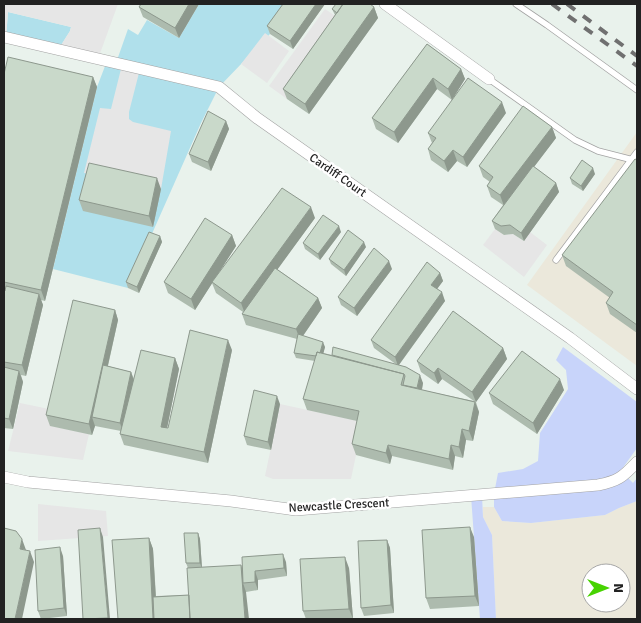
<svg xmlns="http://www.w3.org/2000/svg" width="641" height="623" font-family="Signika,sans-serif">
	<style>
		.industrial { fill: #ebe8db; fill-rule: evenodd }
		.grass { fill: #b0e0eb }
		.park { fill: #c8d4fa }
		.parking { fill: #e6e6e6 }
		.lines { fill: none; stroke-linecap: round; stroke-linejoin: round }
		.lane-casing { stroke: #a3a3a3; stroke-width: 7 }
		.street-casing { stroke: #a3a3a3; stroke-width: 12 }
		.lane { stroke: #fff; stroke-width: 5.5 }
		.street { stroke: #fff; stroke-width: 11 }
		.rail { stroke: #707070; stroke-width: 4; stroke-dasharray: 10 10; stroke-linecap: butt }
		.wall { fill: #adbbae }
		.shaded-wall { fill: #8d988d }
		.building { fill: #c9d9ca; stroke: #8d988d }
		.labels { text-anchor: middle; stroke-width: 5; stroke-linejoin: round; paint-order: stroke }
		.street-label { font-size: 12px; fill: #222; stroke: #fff }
	</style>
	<rect width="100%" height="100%" fill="#e9f2ec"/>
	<path class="industrial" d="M637 132V366L527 285Z
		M637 501V619H496L492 535 483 517V507H494L502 521 531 523 605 515 619 508ZM591 573H621V603H591Z"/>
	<path class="grass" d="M199 4H292L270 34 219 87 201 123 128 288 53 269 97 87 107 61 116 63 128 29 138 35 147 20 179 38Z
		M8 12 71 27 70 31 58 50 6 38Z"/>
	<path class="park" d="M563 347 637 402V448L622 469 625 475 633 483 637 478V501L619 508 605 515 531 523 502 521 494 507V494L498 473 523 469 538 461 540 433 568 389 566 370 556 360Z
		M482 495 483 517 492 535 496 619H480L471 496Z"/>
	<path class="parking" d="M4 4H118L98 59 58 50 70 31 71 27 8 12 6 38 4 37Z
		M325 9 343 21 287 99 269 86Z
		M265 33 289 51 267 83 241 64Z
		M122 65 140 69 129 112V119L133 122 171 131 161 189 84 173 100 108 111 109Z
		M495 229 504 235 513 234 524 241 530 232 547 245 524 277 483 245Z
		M20 403 54 410 51 426 89 434 83 460 8 451Z
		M280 404 363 422 351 479H273L265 476Z
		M38 504 106 511 108 536 38 541Z"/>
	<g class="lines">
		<defs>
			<path id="lane" d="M516 4 547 25 637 90
				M489 79 575 140 598 151 637 161
				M556 260 637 152"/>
			<path id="street" d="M385 4 489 79
				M4 37 219 87 257 118 570 338 637 389
				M4 477 28 482 231 501 296 510 598 485C618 481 623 477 637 462"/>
		</defs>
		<use href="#lane" class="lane-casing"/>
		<use href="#street" class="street-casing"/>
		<use href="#lane" class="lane"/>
		<use href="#street" class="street"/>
		<path class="rail" d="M552 4 637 66
			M567 4 637 56"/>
	</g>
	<path class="wall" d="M141 4H199L179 38 143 17 139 7Z
		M283 4H325L293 49 270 34 267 26Z
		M374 7 378 18 309 114 287 99 283 89 335 15 332 9Z
		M427 44 461 69 465 79 452 100 437 89 398 143 376 129 372 118Z
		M4 74 93 77 97 87 45 301 41 300 43 305 26 376 21 375 23 382 13 429 4 428Z
		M506 113 467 167 457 161 448 172 431 160 428 149 432 143 428 133Z
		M226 121 229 129 211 171 192 162 189 154Z
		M552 127 556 138 534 167 556 183 559 192 524 241 513 234 504 235 495 229 492 221 503 205 491 197 487 186 490 182 483 177 479 166Z
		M637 160V333L610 314 606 303 610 298 566 266 562 255Z
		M595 174 583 191 572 184 570 178Z
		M161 189 153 227 83 211 79 200Z
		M315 218 277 269 318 298 322 308 303 336 325 347 323 353 332 355 397 365 374 348 371 340 440 273 443 281 437 289 445 301 399 365 423 383 422 390 474 401 442 379 438 384 421 372 417 361 503 348 507 359 476 402 479 412 473 441 466 440 463 458 455 456 453 470 392 456 390 464 356 455 352 444 357 421 307 410 303 399 315 361 296 358 294 353 297 339 246 325 242 314 243 312 216 293 212 283 195 310 168 293 164 282 232 235 236 246 218 274Z
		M341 232 320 260 305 249 303 243Z
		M160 236 162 242 139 293 128 288 126 282Z
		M366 247 346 276 331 264 329 259Z
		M392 269 357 316 341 305 338 297Z
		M115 310 118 320 108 366 131 372 134 379 175 358 179 369 167 428H168L232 350 208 463 124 445 120 434 121 431 95 426 92 435 50 426 46 415Z
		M564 390 537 434 493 404 489 393Z
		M280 404 271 450 247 445 244 436Z
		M198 533 200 539 202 568H242L286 562 287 576 258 580V590L246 592 118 619 149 538 153 549 156 596 189 595 188 568 186 563Z
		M474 537 479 606 430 609 426 598Z
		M387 540 390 548 394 613 364 616 361 608Z
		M63 556 67 616 41 619 38 611Z
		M349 568 353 619H306L303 611Z"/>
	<path class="shaded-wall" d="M189 4H199L179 38 175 28Z
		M316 4H325L293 49 290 41Z
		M374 7 378 18 309 114 305 104Z
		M461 69 465 79 452 100 448 89Z
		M93 77 97 87 45 301 41 290Z
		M433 78 437 89 398 143 394 132Z
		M502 102 506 113 467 167 463 157Z
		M226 121 229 129 211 171 208 162Z
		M552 127 556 138 504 206 500 195Z
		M453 150 457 161 448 172 444 161Z
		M593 168 595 174 583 191 581 186Z
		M157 178 161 189 153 227 149 216Z
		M556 183 559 192 524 241 521 233Z
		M311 207 315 218 245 314 241 303Z
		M339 226 341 232 320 260 318 254Z
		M232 235 236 246 195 310 191 299Z
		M160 236 162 242 139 293 137 287Z
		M364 242 366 247 346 276 344 270Z
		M389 261 392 269 357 316 354 308Z
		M440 273 443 281 434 293 431 285Z
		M442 292 445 301 398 366 395 357Z
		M39 294 43 305 26 376 22 365Z
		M318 298 322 308 300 340 296 329Z
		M115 310 118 320 96 418 92 417 95 426 92 435 89 424Z
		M228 340 232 350 208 463 204 452Z
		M323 342 325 347 321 363 319 357Z
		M503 348 507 359 476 402 472 392Z
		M175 358 179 369 165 438 161 427Z
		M438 368 442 379 438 384 434 373Z
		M19 371 23 382 13 429 9 419Z
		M131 372 134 381 123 432 120 423Z
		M420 375 423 383 420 399 417 390Z
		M560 379 564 390 537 434 533 423Z
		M277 396 280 404 271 450 268 442Z
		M475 402 479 412 473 441 469 431Z
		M462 429 466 440 463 458 459 447Z
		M388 445 392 456 390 464 386 453Z
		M451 445 455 456 453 470 449 459Z
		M470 527 474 537 479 606 475 596Z
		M100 528 103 537 110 619H108V618Z
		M198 533 200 539 202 569 200 563Z
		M149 538 153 549 157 619H153Z
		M22 539 26 550 20 549Z
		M387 540 390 548 394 613 391 605Z
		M60 547 63 556 67 616 64 608Z
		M30 551 34 562 22 619H15Z
		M283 554 286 562 287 576 284 568Z
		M345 557 349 568 353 619 349 609Z
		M241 565 245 576 243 583 246 592 249 619H245Z
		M255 571 258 580V590L255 582Z"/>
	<path class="building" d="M141 4H189L175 28 139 7Z
		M283 4H316L290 41 267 26Z
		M336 4H343L337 13 332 9Z
		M343 4H370L374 7 305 104 283 89Z
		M427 44 461 69 448 89 433 78 394 132 372 118Z
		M8 57 93 77 41 290 4 282V74Z
		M468 78 502 102 463 157 453 150 444 161 428 149 436 138 428 133Z
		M523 106 552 127 500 195 487 186 493 177 479 166Z
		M208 111 226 121 208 162 189 154Z
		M635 159 637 160V325L606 303 613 292 562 255Z
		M582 160 593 168 581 186 570 178Z
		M89 163 157 178 149 216 79 200Z
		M533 166 556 183 521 233 510 225 501 226 492 221Z
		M282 188 311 207 241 303 212 282Z
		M323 215 339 226 318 254 303 243Z
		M205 218 232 235 191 299 164 282Z
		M348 230 364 242 344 270 329 259Z
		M149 232 160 236 137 287 126 282Z
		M374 248 389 261 354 308 338 297Z
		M427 262 440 273 431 285 442 292 395 357 371 340Z
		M275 268 318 298 296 329 242 314Z
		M6 286 39 294 22 365 4 362V291H5Z
		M73 300 115 310 89 424 46 415Z
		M453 311 503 348 472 392 438 368 434 373 417 361Z
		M190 330 228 340 204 452 120 434 141 350 175 358 161 427 168 428Z
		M298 334 323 342 320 353 317 352 316 356 294 353Z
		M333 347 406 367 420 375 417 388 403 385 405 376 404 374 332 355Z
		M522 351 560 379 533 423 489 393Z
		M317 352 404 374 401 385 475 402 469 431 462 429 459 447 451 445 449 459 388 445 386 453 352 444 359 411 303 399Z
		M103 365 131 372 120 423 92 417Z
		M4 367 19 371 9 419 4 418Z
		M254 390 277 396 268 442 244 436Z
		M470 527 475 596 426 598 422 530Z
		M4 528 16 531 22 539 20 549 30 551 15 619H4Z
		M100 528 108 618 83 619 78 530Z
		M184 533H198L200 563H186Z
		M149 538 153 619H118L112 540Z
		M387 540 391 605 361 608 358 541Z
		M60 547 64 608 38 611 35 550Z
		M283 554 284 568 255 571V582L243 583 242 557Z
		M345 557 349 609 303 611 300 559Z
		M241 565 245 619H190L187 568Z
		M189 595 190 619H154L153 597Z"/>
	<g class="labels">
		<g class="street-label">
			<text transform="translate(338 175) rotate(35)" y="4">Cardiff Court</text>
			<text transform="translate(339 505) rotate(-3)" y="4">Newcastle Crescent</text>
		</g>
	</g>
	<rect width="641" height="623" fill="none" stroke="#222222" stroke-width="10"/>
	<g transform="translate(606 588) rotate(90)"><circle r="24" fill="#ffffff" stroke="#a7a7a7"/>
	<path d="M0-4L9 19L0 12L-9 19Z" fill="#47d301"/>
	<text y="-8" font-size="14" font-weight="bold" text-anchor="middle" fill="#222222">N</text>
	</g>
</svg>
